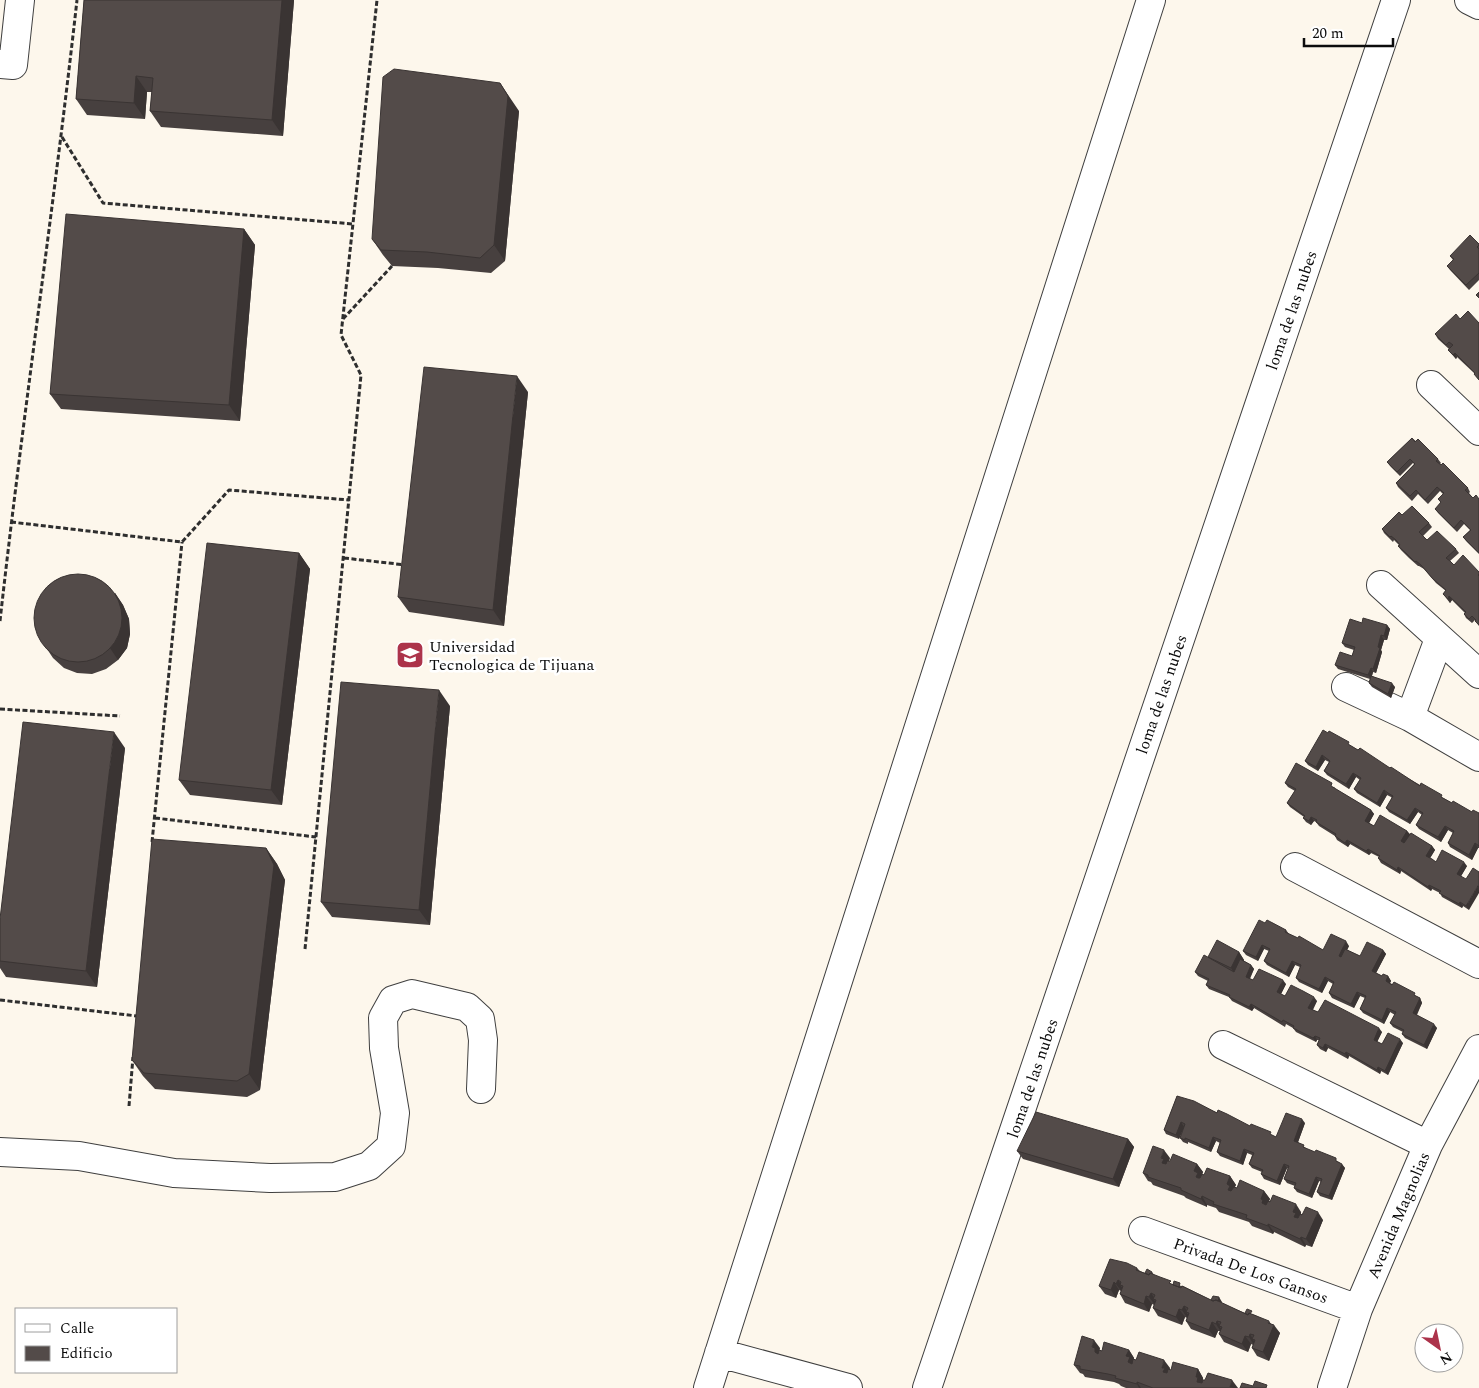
<svg xmlns="http://www.w3.org/2000/svg" width="1479" height="1388" font-family="Spectral,serif">
	<style>
		.lines { fill: none; stroke-linecap: round; stroke-linejoin: round }
		.minor-casing { stroke: #3f3f3f; stroke-width: 30 }
		.path { stroke: #2e2e2e; stroke-width: 3; stroke-dasharray: 5 2.5; stroke-linecap: butt }
		.minor { stroke: #fff; stroke-width: 28 }
		.wall { fill: #47403f }
		.shaded-wall { fill: #3a3433 }
		.building { fill: #534b49; stroke: #3a3433 }
		.labels { text-anchor: middle; stroke-width: 5; stroke-linejoin: round; paint-order: stroke }
		.street-label { font-size: 16px; fill: #0c0c0c; stroke: #fff }
		.poi-label { font-size: 16px; fill: #0c0c0c; stroke: #fff; text-anchor: start }
	</style>
	<rect width="100%" height="100%" fill="#fdf7ec"/>
	<g class="lines">
		<defs>
			<path id="minor" d="M1469 0 1479 5
				M0 64 13 65 20 0
				M1431 385 1479 431
				M1381 585 1479 674
				M1346 687 1410 717 1479 757
				M1410 717 1439 639
				M1295 867 1479 964
				M1223 1045 1428 1145
				M0 1152 79 1156 174 1173 270 1178 335 1177 369 1166 391 1146 395 1113 384 1048 383 1018 393 1000 412 994 467 1007 480 1019 483 1040 481 1089
				M1143 1231 1358 1309
				M719 1353 848 1388
				M708 1388 1151 0
				M927 1388 1396 0
				M1332 1388 1358 1309 1428 1145 1479 1049"/>
		</defs>
		<use href="#minor" class="minor-casing"/>
		<path class="path" d="M62 137 103 203 353 224
			M343 319 392 266
			M11 522 182 542 229 490 349 500
			M344 558 406 565
			M0 621C23 414 54 207 77 0
			M0 709 120 716
			M155 818 316 837
			M152 842 182 542
			M305 949 361 375 341 335 377 0
			M0 1000 137 1016
			M129 1106 133 1057"/>
		<use href="#minor" class="minor"/>
	</g>
	<path class="wall" d="M84 0H294L283 136 161 127 150 111 152 92H147L145 119 87 115 76 99Z
		M519 111 505 261 491 273 438 268 392 266 383 255 372 239Z
		M244 229 255 245 240 421 61 409 50 394Z
		M1479 244V280L1469 290 1450 270 1447 266 1453 260 1450 256Z
		M1460 319 1479 323V380L1474 373 1457 357 1456 359 1448 350 1449 349 1438 339 1435 334Z
		M528 392 504 626 409 612 398 597Z
		M1412 438 1438 459 1441 463 1440 464 1468 488 1470 492 1469 493 1473 498 1479 499V554L1466 541 1463 537 1470 530 1464 524 1457 532 1438 513 1435 509 1441 503 1438 499 1443 494 1440 491 1428 504 1418 494 1412 501 1398 487 1396 483 1414 464 1413 463 1400 476 1390 466 1387 462Z
		M1402 515 1429 523 1432 527 1423 536 1427 540 1456 549 1459 553 1450 561 1454 565 1479 572V626L1475 621V620L1472 623 1466 618 1464 614 1465 613 1452 600 1450 603 1446 598 1443 594 1446 591 1436 583 1424 569 1419 566H1418L1409 558 1401 550 1398 546 1399 545 1394 540 1393 542 1384 533 1382 529Z
		M299 553 310 569 282 805 190 795 179 780Z
		M115 593 123 605 129 619 130 634 127 648 118 660 106 669 92 674 77 673 64 668 53 658 45 646Z
		M1362 623 1387 625 1390 629 1387 640H1384L1381 650 1382 652 1376 673 1373 672 1372 676 1395 687 1391 698 1372 687 1369 683 1370 679 1338 669 1335 665 1352 656 1354 650 1345 647 1342 643Z
		M450 706 430 925 332 917 321 902Z
		M1328 733 1452 803 1472 812 1479 813V848H1478L1472 860 1450 847 1448 843 1453 833 1448 830 1441 842 1419 829 1416 825 1422 815 1418 812 1410 824 1389 812 1386 808 1392 798 1391 797 1387 795 1380 807 1357 793 1354 789 1360 780 1356 777 1349 789 1327 775 1324 771 1329 762 1325 760 1318 771 1308 765 1305 761Z
		M125 748 97 987 6 977 0 968V919Z
		M1285 783 1335 787 1334 788 1371 810 1374 814 1369 823 1374 826 1407 831 1410 834 1432 846 1435 850 1430 858 1436 862 1467 866 1461 876 1469 910 1463 906 1462 908 1442 897 1440 893 1432 889 1431 891 1401 871 1400 874 1381 863 1378 858 1379 857 1371 853 1369 855 1350 844 1348 847 1337 840 1335 836 1319 826 1316 822 1314 821 1311 825 1306 822 1303 818 1304 817 1290 807 1287 803 1295 791 1288 787Z
		M266 848 277 864 285 880 260 1090 247 1097 155 1089 143 1076 132 1060Z
		M1265 923 1286 930 1289 934 1323 950 1349 946 1347 950 1360 956 1383 950 1386 954 1376 973 1382 976H1388L1391 981 1390 983 1420 998 1422 1003 1417 1015 1437 1028 1427 1049 1405 1038 1402 1034 1403 1032 1393 1027 1390 1023 1395 1015 1390 1012 1384 1024 1363 1013 1360 1009 1365 998 1360 996 1354 1008 1332 998 1329 993 1333 984 1328 981 1322 993 1299 982 1296 978 1300 967 1295 965 1289 977 1267 965 1264 961 1269 951 1264 949 1258 961 1246 955 1243 951Z
		M1239 952 1244 960V961L1251 965 1254 969 1250 979 1253 980 1286 984 1281 994 1285 996 1317 1001 1313 1010 1318 1012 1382 1032 1377 1042 1382 1044 1403 1043 1388 1075 1381 1071 1380 1074 1349 1056 1348 1059 1328 1048 1326 1052 1320 1049 1317 1045 1319 1040H1317L1316 1042 1296 1032 1293 1028 1286 1024 1285 1027 1254 1008 1252 1011 1232 1001 1229 997 1209 989 1206 985 1208 981 1198 976 1195 972 1210 959 1208 957Z
		M1177 1096 1276 1137 1305 1123 1298 1142 1307 1149 1339 1162 1345 1168 1332 1200 1320 1196 1317 1192 1321 1182 1319 1181 1312 1198 1297 1192 1294 1188 1295 1186 1287 1183 1284 1179 1288 1169 1287 1168 1280 1185 1264 1179 1261 1174 1262 1172 1252 1168 1249 1164 1252 1155 1247 1153 1243 1165 1220 1156 1217 1152 1220 1143 1216 1141 1211 1152 1188 1142V1144L1183 1142 1180 1138 1184 1127 1179 1139 1166 1134 1164 1130Z
		M1128 1139 1134 1147 1119 1187 1023 1159 1017 1151Z
		M1170 1158 1169 1161 1197 1164 1203 1172 1202 1174 1204 1175 1230 1176 1236 1185 1234 1187 1237 1188 1264 1191 1270 1199 1269 1201 1301 1212V1214L1323 1220 1312 1247 1306 1245 1305 1247 1274 1232 1273 1234 1252 1226 1249 1222 1219 1212 1216 1208 1207 1205V1207L1186 1198 1184 1196 1153 1185 1151 1182 1148 1181 1143 1173Z
		M1137 1268 1140 1271 1145 1273 1152 1272 1154 1275 1173 1285 1183 1286 1211 1300 1222 1302 1221 1303 1245 1313 1255 1315 1271 1324 1280 1333 1269 1361 1257 1356 1252 1348 1253 1345 1251 1344 1248 1352 1224 1342 1219 1334 1220 1331H1218L1215 1338 1191 1329 1186 1321 1187 1318 1185 1317 1182 1325 1158 1316 1153 1308 1154 1305 1152 1304 1149 1312 1125 1303 1120 1294 1121 1291 1119 1290 1116 1298 1105 1294 1099 1286Z
		M1100 1348 1099 1350 1102 1351 1129 1350 1134 1358V1360L1170 1368 1169 1370H1171L1198 1369 1203 1378V1380L1238 1388H1126L1121 1386 1119 1384 1114 1382 1085 1377 1083 1374 1080 1373 1074 1365Z"/>
	<path class="shaded-wall" d="M282 0H294L283 136 272 120Z
		M136 76 147 92 145 119 134 103Z
		M500 83 519 111 505 261 494 245Z
		M244 229 255 245 240 421 229 405Z
		M1455 353 1457 357 1456 359 1453 355Z
		M517 376 528 392 504 626 493 610Z
		M299 553 310 569 282 805 271 790Z
		M115 593 123 605 129 619 130 634 127 648 118 660 110 648Z
		M1449 596 1452 600 1450 603 1448 599Z
		M1387 625 1390 629 1387 640 1384 636Z
		M1381 635 1384 640 1381 650 1382 652 1376 673 1373 669Z
		M1371 668 1373 672 1371 679 1368 675Z
		M1392 683 1395 687 1391 698 1388 694Z
		M439 690 450 706 430 925 419 910Z
		M114 732 125 748 97 987 86 971Z
		M1322 755 1325 760 1318 771 1316 767Z
		M1353 773 1356 777 1349 789 1346 784Z
		M1384 790 1387 795 1380 807 1377 803Z
		M1415 808 1418 812 1410 824 1407 820Z
		M1371 810 1374 814 1368 825 1365 821Z
		M1311 817 1314 821 1311 825 1309 821Z
		M1445 826 1448 830 1441 842 1438 837Z
		M1407 831 1410 835 1404 845 1401 841Z
		M1347 840 1350 844 1348 847 1345 843Z
		M1475 843 1478 848 1472 860 1469 855Z
		M1432 846 1435 850 1429 860 1426 856Z
		M266 848 277 864 285 880 260 1090 249 1074Z
		M1368 849 1371 853 1369 855 1366 851Z
		M1464 862 1467 866 1460 878 1457 874Z
		M1398 867 1401 871 1400 874 1397 870Z
		M1479 884V893L1469 910 1466 906Z
		M1429 885 1432 889 1431 891 1428 887Z
		M1460 902 1463 906 1462 908 1459 904Z
		M1346 941 1349 946 1342 960 1339 956Z
		M1262 945 1264 949 1258 961 1256 957Z
		M1383 950 1386 954 1375 975 1372 971Z
		M1239 952 1244 960 1236 976 1231 968Z
		M1292 961 1295 965 1289 977 1286 973Z
		M1251 965 1254 969 1248 981 1246 977Z
		M1388 976 1391 981 1389 985 1386 981Z
		M1325 977 1328 981 1322 993 1319 989Z
		M1283 980 1286 984 1280 996 1277 992Z
		M1357 992 1360 996 1354 1008 1351 1004Z
		M1314 997 1317 1001 1311 1012 1308 1008Z
		M1420 998 1422 1003 1415 1017 1413 1013Z
		M1251 1004 1254 1008 1252 1011 1249 1007Z
		M1387 1008 1390 1012 1384 1024 1382 1020Z
		M1434 1024 1437 1028 1427 1049 1424 1045Z
		M1379 1028 1382 1032 1376 1044 1374 1040Z
		M1315 1036 1317 1040 1316 1042 1313 1038Z
		M1400 1039 1403 1043 1388 1075 1385 1071Z
		M1325 1044 1328 1048 1326 1052 1323 1048Z
		M1346 1052 1349 1056 1348 1059 1345 1054Z
		M1378 1067 1381 1071 1380 1074 1377 1070Z
		M1302 1119 1305 1123 1297 1145 1294 1141Z
		M1181 1122 1184 1127 1179 1139 1176 1135Z
		M1213 1137 1216 1141 1211 1152 1209 1148Z
		M1128 1139 1134 1147 1119 1187 1113 1179Z
		M1244 1149 1247 1153 1243 1165 1240 1161Z
		M1164 1150 1170 1158 1167 1165 1162 1163 1161 1158Z
		M1197 1164 1203 1172 1201 1177 1203 1181 1196 1177 1194 1171Z
		M1284 1164 1287 1168 1280 1185 1277 1181Z
		M1342 1164 1345 1168 1332 1200 1329 1196Z
		M1230 1176 1236 1185 1233 1191 1235 1194 1228 1190 1227 1184Z
		M1316 1177 1319 1181 1312 1198 1309 1194Z
		M1264 1191 1270 1199 1267 1205 1262 1203 1261 1199Z
		M1202 1196 1207 1205V1207L1201 1199Z
		M1296 1204 1301 1212 1299 1218 1294 1217 1293 1212Z
		M1318 1212 1323 1220 1312 1247 1306 1239Z
		M1268 1224 1274 1232 1273 1234 1268 1226Z
		M1301 1237 1306 1245 1305 1247 1300 1239Z
		M1118 1280 1122 1286 1120 1285 1123 1289 1122 1292 1116 1284Z
		M1114 1282 1119 1290 1116 1298 1111 1290Z
		M1151 1293 1155 1299H1153L1156 1302 1155 1305 1149 1297Z
		M1146 1296 1152 1304 1149 1312 1144 1304Z
		M1219 1297 1222 1302 1219 1309 1216 1305Z
		M1184 1306 1188 1313 1186 1312 1189 1316 1188 1319 1182 1310Z
		M1179 1309 1185 1317 1182 1325 1176 1317Z
		M1217 1321 1221 1327 1219 1326 1222 1330 1221 1332 1216 1324Z
		M1269 1321 1273 1327 1274 1325 1280 1333 1269 1361 1263 1352Z
		M1212 1322 1218 1331 1215 1338 1209 1330Z
		M1250 1334 1255 1343 1254 1345 1249 1337Z
		M1245 1336 1251 1344 1248 1352 1242 1344Z
		M1094 1340 1100 1348 1099 1353 1101 1357 1095 1352 1092 1347Z
		M1129 1350 1134 1358 1133 1362 1135 1365 1128 1362 1126 1356Z
		M1164 1360 1170 1368 1168 1373 1163 1372 1162 1368Z
		M1198 1369 1203 1378 1202 1382 1204 1385 1197 1382 1196 1377Z
		M1232 1380 1238 1388H1231L1230 1387Z
		M1137 1382 1141 1388H1139L1137 1384Z"/>
	<path class="building" d="M84 0H282L272 120 150 111 153 78 136 76 134 103 76 99Z
		M394 69 500 83 508 96 494 245 480 258 427 252 381 250 372 239 383 77Z
		M66 214 244 229 229 405 50 394Z
		M1470 235 1479 244V245L1477 247 1479 249V273L1466 285 1447 266 1454 259 1450 256Z
		M1479 292V298L1476 295Z
		M1468 311 1479 323V380L1474 374 1475 373 1455 353 1453 355 1448 350 1453 345 1449 342 1446 345 1435 334 1456 314 1460 319Z
		M424 367 517 376 493 610 398 597Z
		M1412 438 1415 442 1418 439 1438 459 1436 461 1441 465 1443 463 1468 488 1465 490 1473 498 1476 495 1479 499V553L1463 537 1471 530 1461 520 1454 528 1435 509 1441 502 1438 499 1444 493 1437 487 1425 500 1416 490 1410 496 1396 483 1415 464 1410 459 1397 472 1387 462Z
		M1412 506 1429 523 1419 532 1427 540 1437 531 1456 549 1446 558 1450 561 1454 565 1463 555 1479 572V574L1478 575 1479 576V625L1475 621 1476 620 1472 616 1469 619 1464 614 1466 612 1449 596 1448 599 1443 594 1446 590 1433 579 1421 565 1416 561 1415 562 1407 554 1398 546 1400 545 1396 540 1391 536 1390 537 1382 529 1399 512 1402 515Z
		M207 543 299 553 271 790 179 780Z
		M34 618a44 44 0 1 1 88 0a44 44 0 1 1-88 0Z
		M1363 618 1387 625 1384 636 1381 635 1378 647 1380 648 1373 669 1371 668 1368 675 1335 665 1340 652 1352 656 1355 647 1342 643 1350 619 1362 623Z
		M1371 676 1392 683 1388 694 1369 683Z
		M341 682 439 690 419 910 321 902Z
		M23 722 114 732 86 971 0 961V919Z
		M1323 730 1328 733 1329 731 1349 742 1348 744 1358 750 1360 748 1390 768 1391 767 1420 786 1421 783 1442 795 1441 797 1452 803 1453 801 1472 812 1473 810 1479 813V846L1475 843 1469 855 1448 843 1454 831 1445 826 1438 837 1416 825 1423 813 1415 808 1407 820 1386 808 1393 796 1388 793 1384 790 1377 803 1354 789 1361 778 1353 773 1346 784 1324 771 1330 761 1322 755 1316 767 1305 761Z
		M1296 763 1332 783 1331 786 1371 810 1365 821 1374 826 1380 815 1407 831 1401 841 1404 843 1411 833 1432 846 1426 856 1432 859 1436 862 1442 850 1464 862 1457 874 1466 879 1473 868 1479 872V884L1466 906 1460 902 1459 904 1439 893 1441 891 1429 885 1428 887 1398 867 1397 870 1378 858 1380 856 1368 849 1366 851 1347 840 1345 843 1335 836 1336 834 1316 822 1317 820 1311 817 1309 821 1303 818 1305 816 1287 803 1296 789 1285 783Z
		M152 839 266 848 274 865 249 1074 237 1081 144 1073 132 1060Z
		M1259 920 1265 923 1267 920 1286 930 1285 932 1298 938 1299 936 1323 950 1331 934 1346 941 1339 956 1341 957 1345 949 1360 956 1367 942 1383 950 1372 971 1382 976 1383 974 1388 976 1386 981 1392 985 1394 982 1415 993 1414 995 1420 998 1413 1013 1434 1024 1424 1045 1402 1034 1404 1030 1390 1023 1396 1012 1387 1008 1382 1020 1360 1009 1366 996 1357 992 1351 1004 1329 993 1334 982 1325 977 1319 989 1296 978 1301 965 1292 961 1286 973 1264 961 1270 949 1262 945 1256 957 1243 951Z
		M1217 940 1239 952 1231 968 1208 957Z
		M1204 955 1234 972 1240 959 1251 965 1246 977 1253 980 1259 969 1283 980 1277 992 1285 996 1291 985 1303 991 1314 997 1308 1008 1318 1012 1325 1000 1379 1028 1374 1040 1382 1044 1388 1033 1400 1039 1385 1071 1378 1067 1377 1070 1346 1052 1345 1054 1325 1044 1323 1048 1317 1045 1320 1038 1315 1036 1313 1038 1293 1028 1294 1026 1283 1020 1282 1022 1251 1004 1249 1007 1229 997 1230 995 1206 985 1209 979 1195 972Z
		M1177 1096 1194 1101 1217 1113 1218 1110 1227 1114 1250 1126 1251 1124 1271 1132 1270 1134 1276 1137 1286 1113 1302 1119 1294 1141 1304 1145 1303 1147 1315 1152 1316 1150 1336 1158V1161L1342 1164 1329 1196 1317 1192 1322 1179 1316 1177 1309 1194 1294 1188 1296 1183 1284 1179 1289 1166 1284 1164 1277 1181 1261 1174 1263 1170 1249 1164 1254 1153 1244 1149 1240 1161 1217 1152 1221 1140 1213 1137 1209 1148 1185 1138V1140L1180 1138 1185 1124 1181 1122 1176 1135 1164 1130Z
		M1036 1112 1128 1139 1113 1179 1017 1151Z
		M1153 1146 1164 1150 1161 1158 1164 1159 1162 1163 1166 1164 1167 1161H1170L1173 1154 1197 1164 1194 1171 1198 1173 1196 1177 1198 1178H1200L1202 1174 1204 1175 1207 1168 1230 1176 1227 1184 1230 1186 1228 1190 1231 1191 1234 1187 1237 1188 1240 1180 1264 1191 1261 1199 1263 1200 1262 1203 1266 1205 1268 1201 1270 1202 1273 1195 1296 1204 1293 1212 1296 1213 1294 1217 1298 1218 1300 1214 1302 1215 1306 1207 1318 1212 1306 1239 1301 1237 1300 1239 1268 1224V1226L1246 1218 1247 1215 1213 1204 1214 1202 1202 1196 1201 1199 1181 1190V1188L1148 1177V1175L1143 1173Z
		M1110 1259 1127 1263 1137 1268 1136 1270 1149 1275 1150 1273 1160 1277 1171 1281 1169 1283 1181 1288 1182 1286 1213 1301 1216 1300 1248 1315 1249 1313 1269 1321 1268 1323 1274 1325 1263 1352 1252 1348 1255 1340 1252 1339 1254 1335 1250 1334 1249 1337 1245 1336 1242 1344 1219 1334 1222 1327 1219 1326 1221 1322 1217 1321 1216 1324 1212 1322 1209 1330 1186 1321 1189 1313 1186 1312 1188 1308 1184 1306 1182 1310 1179 1309 1176 1317 1153 1308 1156 1300 1153 1299 1155 1295 1151 1293 1149 1297 1146 1296 1144 1304 1120 1294 1123 1286 1120 1285 1121 1282 1118 1280 1116 1284 1114 1282 1111 1290 1099 1286Z
		M1147 1269 1152 1272 1151 1274 1150 1273 1149 1275 1145 1273Z
		M1174 1281 1180 1283 1179 1287 1173 1285Z
		M1213 1296 1219 1297 1218 1301 1216 1300 1213 1301 1211 1300Z
		M1247 1309 1252 1311 1250 1314 1249 1313 1248 1315 1245 1313Z
		M1082 1336 1094 1340 1092 1347 1095 1348V1352L1098 1354 1099 1350 1102 1351 1104 1342 1129 1350 1126 1356 1130 1357 1128 1362 1132 1364 1133 1359 1136 1360 1139 1352 1164 1360 1162 1368H1165L1163 1372 1167 1373 1168 1369 1171 1370 1173 1362 1198 1369 1196 1377H1198L1197 1382 1202 1383 1203 1380H1205L1208 1373 1232 1380 1230 1387H1233V1388H1153L1137 1382V1384L1115 1378 1116 1376 1108 1374 1080 1369V1366L1074 1365Z
		M1255 1381 1267 1385 1266 1388H1240L1242 1383 1253 1386Z"/>
	<defs>
		<symbol id="university-square" viewBox="-11 -11 22 22"><rect x="-9" y="-9" width="18" height="18" rx="4" fill="#ac334b" stroke="#fff"/><path d="M0-5L7-2L0 1L-7-2ZM-4 1L0 2.5L4 1V4Q0 6-4 4Z" fill="#fff"/></symbol>
	</defs>
	<g fill-rule="evenodd">
		<use href="#university-square" x="394" y="639" width="32" height="32"/>
	</g>
	<g class="labels">
		<g class="street-label">
			<text transform="translate(1291 310) rotate(-71)" y="6">loma de las nubes</text>
			<text transform="translate(1161 694) rotate(-71)" y="6">loma de las nubes</text>
			<text transform="translate(1032 1078) rotate(-71)" y="6">loma de las nubes</text>
			<text transform="translate(1398 1215) rotate(-67)" y="6">Avenida Magnolias</text>
			<text transform="translate(1251 1270) rotate(20)" y="6">Privada De Los Gansos</text>
		</g>
		<g class="poi-label">
			<text x="429" y="652">Universidad<tspan x="429" dy="18">Tecnologica de Tijuana</tspan></text>
		</g>
	</g>
	<rect x="15" y="1308" width="162" height="65" fill="#ffffff" stroke="#9e9e9e"/>
	<rect x="25" y="1324" width="25" height="8" fill="#ffffff" stroke="#9e9e9e"/>
	<text x="60" y="1333" font-size="15" fill="#0c0c0c">Calle</text>
	<rect x="25" y="1346" width="25" height="15" fill="#534b49" stroke="#9e9e9e"/>
	<text x="60" y="1358" font-size="15" fill="#0c0c0c">Edificio</text>
	<g transform="translate(1439 1348) rotate(147)"><circle r="24" fill="#ffffff" stroke="#9e9e9e"/>
	<path d="M0-4L9 19L0 12L-9 19Z" fill="#ac334b"/>
	<text y="-8" font-size="14" font-weight="bold" text-anchor="middle" fill="#0c0c0c">N</text>
	</g>
	<path d="M1304 38v8h89v-8" fill="none" stroke="#0c0c0c" stroke-width="2.5"/>
	<text x="1312" y="38" font-size="15" fill="#0c0c0c" stroke="#ffffff" stroke-width="4" paint-order="stroke">20 m</text>
</svg>
